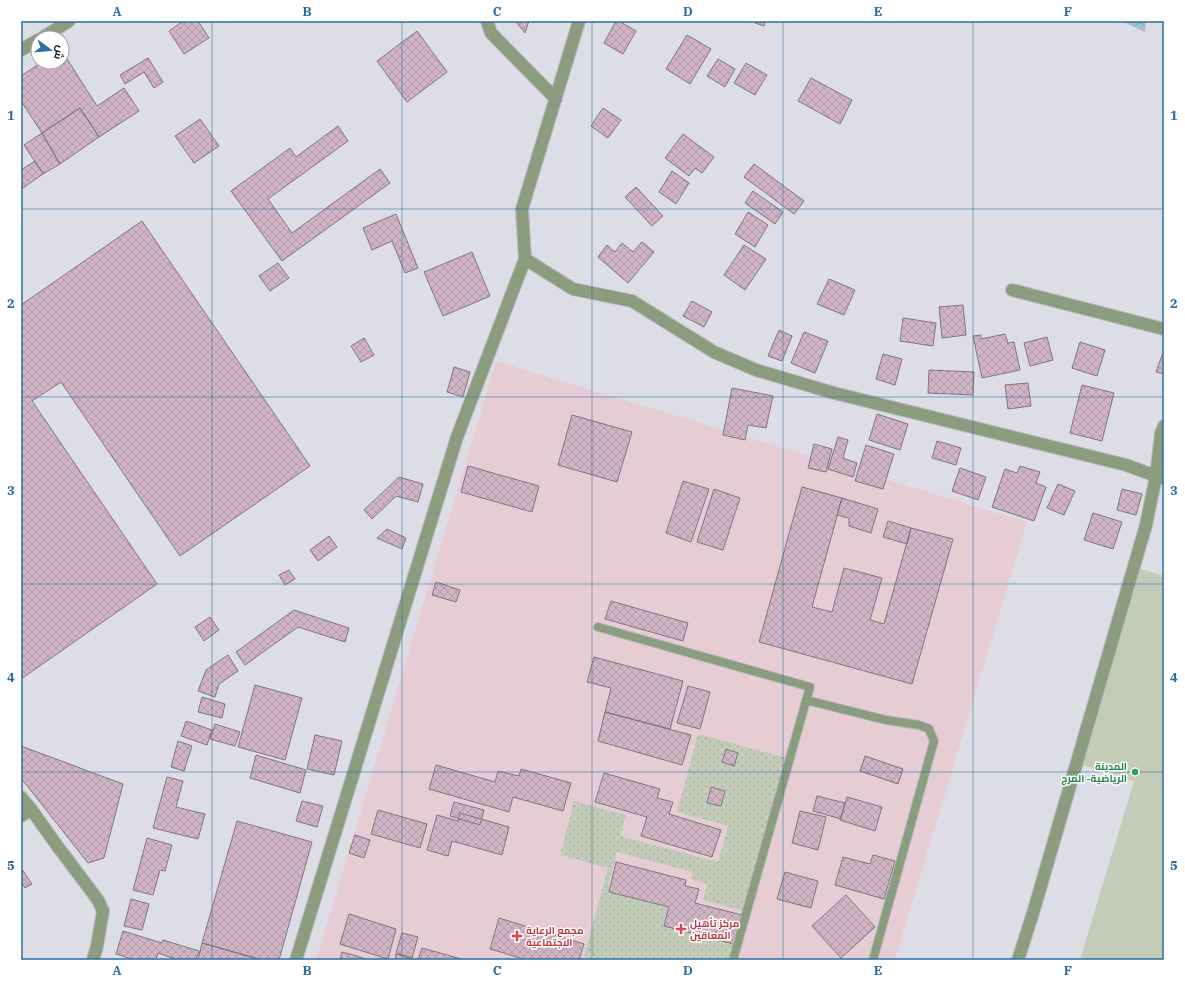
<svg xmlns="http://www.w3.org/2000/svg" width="1185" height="981" font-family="'IBM Plex Serif',Cairo,serif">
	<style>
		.medical { fill: #e6cdd4 }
		.grass { fill: #c3ccb8 }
		.park { fill: url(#park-dots) }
		.water { fill: url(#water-waves) }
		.building { fill: url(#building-cross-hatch); stroke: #7d777a }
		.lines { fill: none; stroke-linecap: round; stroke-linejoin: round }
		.lane-casing { stroke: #b9bac0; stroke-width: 10 }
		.street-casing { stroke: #b9bac0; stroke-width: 14 }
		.lane { stroke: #8b9c7f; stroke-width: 8 }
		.street { stroke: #8b9c7f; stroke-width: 12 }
		.grid { fill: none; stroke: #2c6da3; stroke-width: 1; stroke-opacity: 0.55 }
		.leisure-dot { fill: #2e9e5b; stroke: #fff; stroke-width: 1.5 }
		.health-dot { fill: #e0444e; stroke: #fff; stroke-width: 1.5 }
		.labels { text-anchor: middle; stroke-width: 3; stroke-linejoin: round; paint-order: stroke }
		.leisure-label { font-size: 10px; font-weight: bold; fill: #27864d; stroke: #fff; text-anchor: end }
		.health-label { font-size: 10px; font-weight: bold; fill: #be3a42; stroke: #fff; text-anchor: start }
		.neatline { fill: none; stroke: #2c6da3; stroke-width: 1.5 }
		.grid-label { font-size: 13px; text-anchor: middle; font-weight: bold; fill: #2c6da3 }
	</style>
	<defs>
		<pattern id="park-dots" width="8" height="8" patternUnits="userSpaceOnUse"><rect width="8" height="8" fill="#c3ccb8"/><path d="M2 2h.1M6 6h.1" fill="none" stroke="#a7ae9e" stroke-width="1.8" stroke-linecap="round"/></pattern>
		<pattern id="water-waves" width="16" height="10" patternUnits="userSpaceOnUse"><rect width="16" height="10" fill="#a1c2d0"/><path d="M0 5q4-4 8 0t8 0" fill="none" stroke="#8aa6b2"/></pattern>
		<pattern id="building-cross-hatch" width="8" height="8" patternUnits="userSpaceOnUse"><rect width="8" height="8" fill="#d1b4c4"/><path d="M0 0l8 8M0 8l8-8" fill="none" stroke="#b39aa8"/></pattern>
	</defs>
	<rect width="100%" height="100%" fill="#dddee5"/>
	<path class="medical" d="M496 361 1027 522 895 960H316Z"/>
	<path class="grass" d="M1135 567 1164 576V960H1080L1134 781 1076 763Z"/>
	<path class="park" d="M698 734 790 759 749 912 703 900 707 884 691 879 693 872 617 852 608 886 672 903 733 942 728 960H583L608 868 560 855 574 801 626 815 620 836 718 862 728 826 677 812Z"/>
	<path class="water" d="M1122 21H1146L1145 32Z"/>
	<path class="building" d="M183 21H198L209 38 184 54 169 31Z
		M517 21H529L525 33 517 23Z
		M616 21H619L636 31 623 54 604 43Z
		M756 21H765L764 26 755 23Z
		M417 31 447 72 407 102 377 61Z
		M687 35 711 49 690 84 666 69Z
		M62 51 97 106 124 88 139 111 99 137 80 108 42 133 21 101V76L42 62H62Z
		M148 58 163 82 154 88 144 72 125 84 120 75Z
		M718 59 735 69 725 87 707 76Z
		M746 63 767 75 755 95 734 83Z
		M811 78 852 100 840 124 798 101Z
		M80 108 99 137 60 164 42 133Z
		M603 108 621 120 608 138 591 126Z
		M200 119 219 146 194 163 175 136Z
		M338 126 348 141 268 199 292 233 380 169 390 183 282 261 231 191 290 148 296 157Z
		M42 133 60 164 43 174 24 145Z
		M683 134 714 157 702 173 695 168 689 176 665 158Z
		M35 161 43 174 23 188 21 185V170Z
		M754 164 804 201 794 214 744 177Z
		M672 171 689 183 676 204 659 192Z
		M636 187 663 216 652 226 625 197Z
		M753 191 783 212 775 224 745 203Z
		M748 212 768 225 755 247 735 234Z
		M396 214 418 268 405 273 392 241 372 250 363 228Z
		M142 221 310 466 180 556 61 382 32 401 157 584 21 679V305Z
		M642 242 654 252 628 283 598 257 607 245 615 252 622 243 633 252Z
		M744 245 766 259 745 290 724 275Z
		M472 252 490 296 443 316 424 272Z
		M278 263 289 278 270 291 259 276Z
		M829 279 855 290 844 315 817 304Z
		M692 301 712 312 704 327 683 316Z
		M963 305 966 335 942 338 939 307Z
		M903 318 936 323 933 346 900 341Z
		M779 330 792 336 782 361 768 356Z
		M804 332 828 341 815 373 791 363Z
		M1005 334 1008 343 1014 342 1020 370 982 378 973 336 981 335V339Z
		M1047 337 1053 360 1030 366 1024 343Z
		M364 338 374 355 361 362 351 346Z
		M1080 342 1105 350 1097 376 1072 368Z
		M1164 350V374L1156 372Z
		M883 354 902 359 895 385 876 379Z
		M454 367 470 372 463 397 447 392Z
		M929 370 974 372 973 395 928 393Z
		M1028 383 1031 406 1008 409 1005 385Z
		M1082 385 1114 393 1102 441 1070 433Z
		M732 388 773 396 766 428 748 425 745 440 723 435Z
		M877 414 908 424 900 450 869 440Z
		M572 415 632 432 617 482 558 465Z
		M838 437 848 440 843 458 857 463 853 477 828 469Z
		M937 441 961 448 956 465 932 458Z
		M814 444 832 449 826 472 808 468Z
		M866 445 894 454 883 489 855 481Z
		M468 466 539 486 532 512 461 492Z
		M1020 466 1040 472 1036 483 1046 487 1034 521 992 507 1005 469 1017 473Z
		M960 468 986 477 978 500 952 491Z
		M399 477 423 484 418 502 396 496 372 519 364 510Z
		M683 481 709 489 691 542 666 533Z
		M1058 484 1075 491 1064 515 1047 508Z
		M802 487 842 498 812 607 832 612 844 568 882 578 870 620 884 624 911 528 953 539 912 684 759 642Z
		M714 489 740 498 723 550 697 542Z
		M1122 489 1142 494 1136 515 1117 510Z
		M842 498 878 509 871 533 849 526V518L837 515Z
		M1093 513 1122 522 1113 549 1084 540Z
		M888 521 911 528 907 544 883 537Z
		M387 529 406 538 402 549 377 538Z
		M329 536 337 547 318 561 310 550Z
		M289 570 295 579 285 585 279 575Z
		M436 582 460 590 456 602 432 595Z
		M611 601 688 623 683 641 605 619Z
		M294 610 349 628 345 642 298 627 245 665 236 652Z
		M210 617 219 630 204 641 195 627Z
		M228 655 238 671 219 684 215 697 198 691 206 670Z
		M594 657 683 681 670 729 605 712 611 688 587 682Z
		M255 685 302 698 285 760 238 747Z
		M688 686 710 692 700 729 677 723Z
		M202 697 225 704 222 718 198 712Z
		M605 712 691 735 682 765 598 741Z
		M186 721 212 730 207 745 181 736Z
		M215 724 240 732 235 746 210 739Z
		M315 735 342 741 334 775 307 769Z
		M178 741 192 746 184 771 171 767Z
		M21 746 123 784 104 858 88 863 21 778Z
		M726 749 738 753 734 766 722 762Z
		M256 755 306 770 300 793 250 778Z
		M865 756 903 769 898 784 860 771Z
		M436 765 495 782 498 771 519 776 521 769 571 783 563 811 513 797 509 812 429 789Z
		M604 773 660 789 657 798 673 802 669 814 721 830 712 857 641 836 647 817 595 802Z
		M167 777 183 781 176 807 205 814 198 839 153 828Z
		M711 787 725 791 721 806 707 803Z
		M817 796 845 803 841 819 813 811Z
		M847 797 882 807 875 831 840 820Z
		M302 801 323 806 317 827 296 821Z
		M454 802 484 810 480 825 450 816Z
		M378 810 427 824 420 848 371 834Z
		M800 811 826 817 818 850 792 843Z
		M460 813 509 827 502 855 452 841 448 856 427 850 437 815 458 821Z
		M237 821 312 842 279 960H263L202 943Z
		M355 835 370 840 364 858 349 853Z
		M147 838 172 845 165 871 160 870 153 895 133 890Z
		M873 855 895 861 884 899 835 885 843 857 870 864Z
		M616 862 686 880 685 886 699 889 695 903 742 915 734 944 664 926 669 907 609 892Z
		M21 868 32 884 25 888 21 881Z
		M785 872 818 881 811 908 777 899Z
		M846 895 875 927 841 958 812 926Z
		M131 899 149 904 142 930 124 926Z
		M349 914 396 929 388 959 340 944Z
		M499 918 584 944 579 960H527L490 949Z
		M123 931 162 943 163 940 199 951 196 960H175V959L158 953 156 960H135L116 954Z
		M402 933 418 937 412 958 396 953Z
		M202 943 254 958V960H198Z
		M422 948 465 960H418Z
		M342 952 370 960H340Z
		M396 954 410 958V960H395Z"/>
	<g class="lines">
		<defs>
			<path id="lane" d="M598 627 810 687 733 960
				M806 700 886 720 919 725 929 729 934 741 873 960"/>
			<path id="street" d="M487 21 491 33 556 99
				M42 38 69 21
				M21 50 38 40
				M525 259 573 289 632 301 714 352 756 370 834 393 1126 465 1156 476 1146 525 1033 913 1018 960
				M1012 290 1164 329
				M1163 478 1156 476 1161 433 1164 426
				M21 797 31 809 58 847 98 900 103 911 97 946 93 960
				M21 816 31 809
				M296 960 457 437 525 259 522 209 579 21"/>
		</defs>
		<use href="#lane" class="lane-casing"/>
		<use href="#street" class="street-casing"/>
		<use href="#lane" class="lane"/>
		<use href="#street" class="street"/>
	</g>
	<path class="grid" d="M212 21V960M402 21V960M592 21V960M783 21V960M973 21V960M21 209H1164M21 397H1164M21 584H1164M21 772H1164"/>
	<circle class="leisure-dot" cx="1135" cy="772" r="4"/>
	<g class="health-dot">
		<path d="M679 923h4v4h4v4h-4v4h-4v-4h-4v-4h4z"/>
		<path d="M515 930h4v4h4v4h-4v4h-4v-4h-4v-4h4z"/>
	</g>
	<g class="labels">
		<g class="leisure-label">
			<text x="1127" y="770">المدينة<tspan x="1127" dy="12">الرياضية- المرج</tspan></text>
		</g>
		<g class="health-label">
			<text x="690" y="927">مركز تأهيل<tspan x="690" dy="12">المعاقين</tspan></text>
			<text x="526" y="934">مجمع الرعاية<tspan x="526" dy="12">الاجتماعية</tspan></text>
		</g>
	</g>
	<rect width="1185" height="981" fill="none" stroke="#ffffff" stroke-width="44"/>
	<g transform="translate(50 50) rotate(106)"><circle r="19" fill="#ffffff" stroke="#a2a2a3"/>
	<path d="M0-3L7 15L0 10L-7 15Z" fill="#2c6da3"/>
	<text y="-6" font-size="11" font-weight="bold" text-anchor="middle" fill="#171719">ش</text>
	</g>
	<rect x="22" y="22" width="1141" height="937" class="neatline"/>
	<g class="grid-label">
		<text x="117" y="16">A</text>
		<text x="307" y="16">B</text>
		<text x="497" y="16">C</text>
		<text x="688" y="16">D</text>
		<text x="878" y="16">E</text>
		<text x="1068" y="16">F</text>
		<text x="11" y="120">1</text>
		<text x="1174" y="120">1</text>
		<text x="11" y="308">2</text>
		<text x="1174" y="308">2</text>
		<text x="11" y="495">3</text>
		<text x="1174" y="495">3</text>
		<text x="11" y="682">4</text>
		<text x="1174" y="682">4</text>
		<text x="11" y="870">5</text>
		<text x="1174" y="870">5</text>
		<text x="117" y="975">A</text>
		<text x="307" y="975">B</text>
		<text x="497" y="975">C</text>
		<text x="688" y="975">D</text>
		<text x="878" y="975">E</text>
		<text x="1068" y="975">F</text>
	</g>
</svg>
